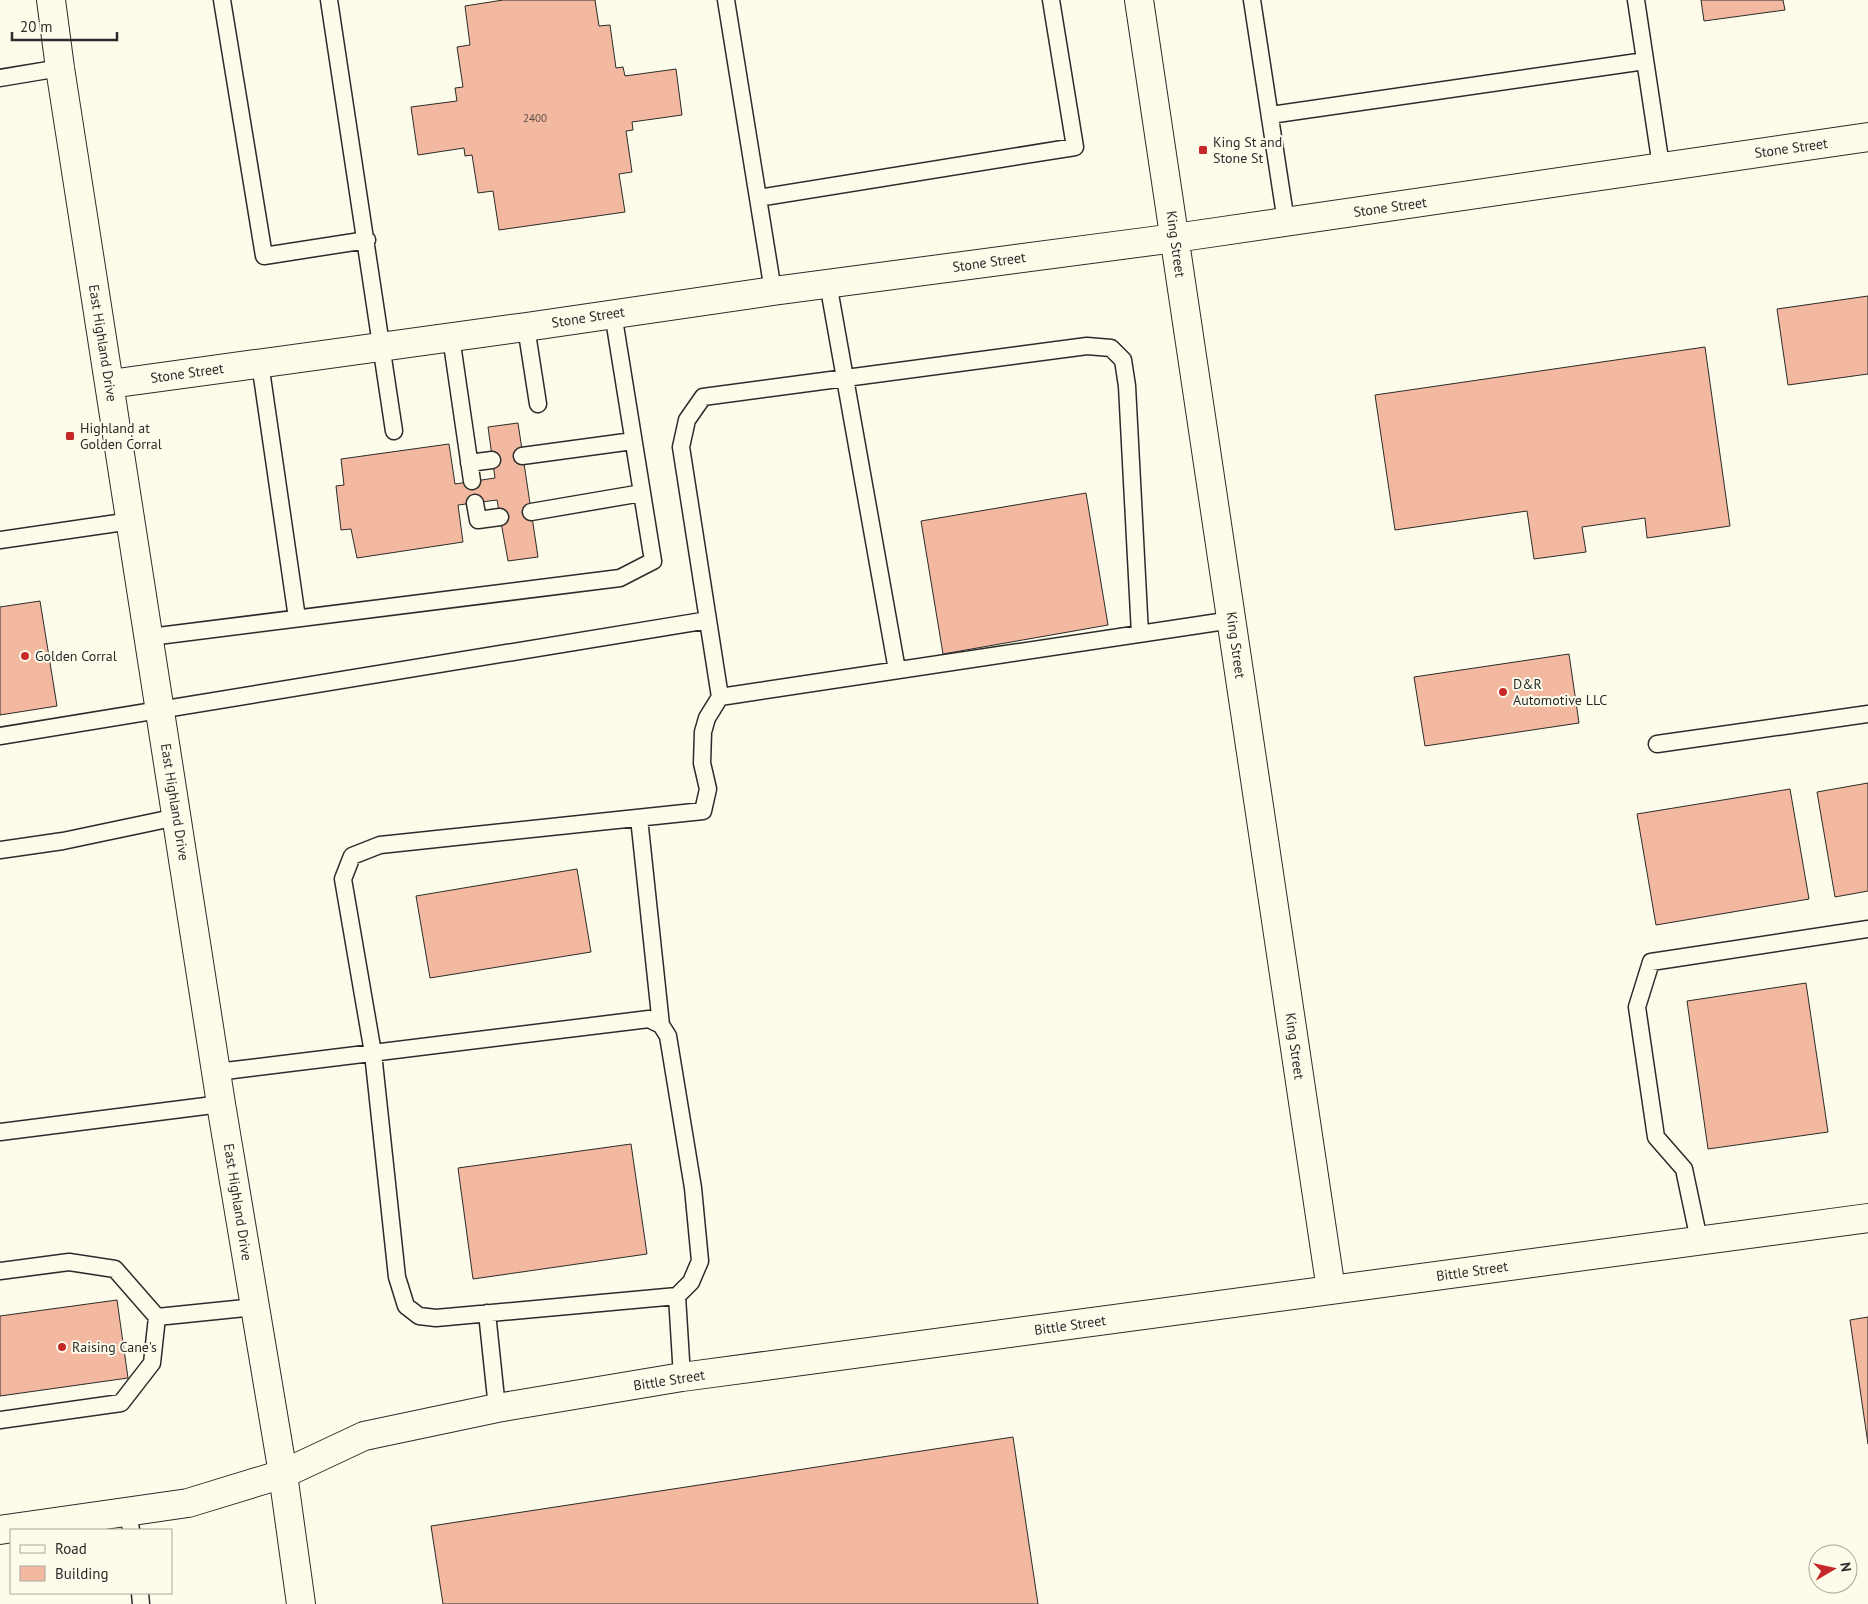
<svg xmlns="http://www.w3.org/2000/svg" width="1868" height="1604" font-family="'PT Sans',sans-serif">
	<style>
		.building { fill: #f2b8a0; stroke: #2b2b2b }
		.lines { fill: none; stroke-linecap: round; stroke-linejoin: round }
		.service-casing { stroke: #2b2b2b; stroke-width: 19 }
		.minor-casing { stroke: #2b2b2b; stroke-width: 30 }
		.primary-casing { stroke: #2b2b2b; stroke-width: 30 }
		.service { stroke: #fdfbea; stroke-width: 16 }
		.minor { stroke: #fdfbea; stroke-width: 28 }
		.primary { stroke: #fdfbea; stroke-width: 28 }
		.poi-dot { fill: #c62828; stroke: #fdfbea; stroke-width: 2 }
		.labels { text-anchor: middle; stroke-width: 4; stroke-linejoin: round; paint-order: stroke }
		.number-label { font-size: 11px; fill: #5d4e48 }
		.poi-label { font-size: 14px; fill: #2b2b2b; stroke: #fdfbea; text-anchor: start }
		.street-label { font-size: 14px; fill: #2b2b2b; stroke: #fdfbea }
	</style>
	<rect width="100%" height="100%" fill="#fdfbea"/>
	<path class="building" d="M503 0H595L599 26 610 25 616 68 623 67 625 76 676 69 682 115 632 122 633 130 626 131 632 172 619 174 625 212 499 230 493 191 478 193 472 155 465 156 464 148 418 155 411 107 457 101 455 88 463 87 457 47 470 45 465 6Z
		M1701 0H1783L1785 10 1704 21Z
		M1868 296V374L1788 385 1777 309Z
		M1705 347 1730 526 1647 538 1645 518 1582 527 1586 552 1534 559 1527 511 1395 530 1375 395Z
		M518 423 538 557 508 561 497 500 458 505 463 542 357 558 351 529 341 530 336 486 344 485 341 459 449 444 455 484 495 478 488 427Z
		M1086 493 1108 625 943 654 921 521Z
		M40 601 57 706 0 715V607Z
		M1569 654 1579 723 1425 746 1414 677Z
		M1868 783V891L1835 897 1817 792Z
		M1790 789 1809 899 1656 925 1637 814Z
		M577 869 591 952 430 978 416 896Z
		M1806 983 1828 1132 1708 1149 1687 1001Z
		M631 1144 647 1254 473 1279 458 1168Z
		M117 1300 128 1378 0 1396V1316Z
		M1868 1317V1444L1850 1320Z
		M1013 1437 1038 1604H443L431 1526Z"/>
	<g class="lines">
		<defs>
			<path id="service" d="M222 0 264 256 367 240
				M329 0 394 431
				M726 0 773 291
				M1252 0 1286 222
				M1636 0 1661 166
				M0 78 60 68
				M1270 115 1645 61
				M758 198 1075 147 1051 0
				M828 283 897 670
				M526 327 538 404
				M451 337 472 481
				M260 363 297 618
				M522 456 633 441
				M469 463 492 460
				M475 503 478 520 500 517
				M531 512 642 493
				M0 540 131 521
				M150 637 620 578 653 561 613 313
				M720 697 1232 620
				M0 736 708 620
				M1657 744 1868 714
				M639 818 661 1025
				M0 850 63 841 177 817
				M217 1072 649 1019 661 1025 668 1036 693 1188 700 1261 691 1282 677 1296 436 1318 419 1316 406 1306 397 1277 373 1053 343 879 352 856 380 845 703 811 708 789 702 763 703 732 707 718 720 697 681 447 687 420 703 397 1087 346 1111 348 1123 360 1127 386 1140 634
				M0 1132 221 1104
				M1699 1240 1684 1169 1656 1137 1637 1007 1651 962 1868 929
				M0 1271 69 1262 115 1269 157 1317 152 1363 121 1403 0 1420
				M677 1296 682 1377
				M487 1313 497 1408
				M157 1317 255 1307
				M128 1512 131 1530
				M140 1593 141 1604"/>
			<path id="minor" d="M1139 0 1331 1290
				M110 384 526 327 773 291 1175 238 1868 137
				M0 1530 188 1503 283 1474 364 1436 497 1408 682 1377 1868 1218"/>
			<path id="primary" d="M51 0 60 68 221 1104 283 1474 301 1604"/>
		</defs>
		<use href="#service" class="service-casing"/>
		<use href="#minor" class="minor-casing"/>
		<use href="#primary" class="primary-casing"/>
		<use href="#service" class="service"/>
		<use href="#minor" class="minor"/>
		<use href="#primary" class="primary"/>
	</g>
	<g class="poi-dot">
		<rect x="1198" y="145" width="10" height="10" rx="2.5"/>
		<rect x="65" y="431" width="10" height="10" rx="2.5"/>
		<circle cx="25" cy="656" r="5"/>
		<circle cx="1503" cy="692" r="5"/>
		<circle cx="62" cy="1347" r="5"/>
	</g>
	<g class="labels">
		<g class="number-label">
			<text x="535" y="122">2400</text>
		</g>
		<g class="poi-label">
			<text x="1213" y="147">King St and<tspan x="1213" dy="16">Stone St</tspan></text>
			<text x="80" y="433">Highland at<tspan x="80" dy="16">Golden Corral</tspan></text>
			<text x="35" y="661">Golden Corral</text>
			<text x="1513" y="689">D&amp;R<tspan x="1513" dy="16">Automotive LLC</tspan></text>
			<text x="72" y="1352">Raising Cane's</text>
		</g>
		<g class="street-label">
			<text transform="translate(1791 148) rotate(-8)" y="5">Stone Street</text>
			<text transform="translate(1390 207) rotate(-8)" y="5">Stone Street</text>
			<text transform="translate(1176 244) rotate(82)" y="5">King Street</text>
			<text transform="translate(989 262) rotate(-8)" y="5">Stone Street</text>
			<text transform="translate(588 317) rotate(-9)" y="5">Stone Street</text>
			<text transform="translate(103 343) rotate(81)" y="5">East Highland Drive</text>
			<text transform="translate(187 373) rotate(-8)" y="5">Stone Street</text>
			<text transform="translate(1236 645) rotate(82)" y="5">King Street</text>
			<text transform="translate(175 802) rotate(81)" y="5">East Highland Drive</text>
			<text transform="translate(1295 1046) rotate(82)" y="5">King Street</text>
			<text transform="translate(238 1202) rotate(81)" y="5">East Highland Drive</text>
			<text transform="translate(1472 1271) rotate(-8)" y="5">Bittle Street</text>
			<text transform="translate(1070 1325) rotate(-8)" y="5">Bittle Street</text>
			<text transform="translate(669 1380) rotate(-9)" y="5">Bittle Street</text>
		</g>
	</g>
	<rect x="10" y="1529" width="162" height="65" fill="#fdfbea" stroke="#a9a89e"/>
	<rect x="20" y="1545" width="25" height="8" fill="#fdfbea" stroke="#a9a89e"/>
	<text x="55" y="1554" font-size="15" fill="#2b2b2b">Road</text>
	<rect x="20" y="1566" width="25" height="15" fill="#f2b8a0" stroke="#a9a89e"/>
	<text x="55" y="1579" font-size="15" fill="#2b2b2b">Building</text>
	<g transform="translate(1833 1569) rotate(81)"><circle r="24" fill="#fdfbea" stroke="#a9a89e"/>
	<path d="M0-4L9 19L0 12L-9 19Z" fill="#c62828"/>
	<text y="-8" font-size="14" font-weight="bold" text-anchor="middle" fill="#2b2b2b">N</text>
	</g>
	<path d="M12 32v8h105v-8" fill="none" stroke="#2b2b2b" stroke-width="2.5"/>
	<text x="20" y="32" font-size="15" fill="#2b2b2b" stroke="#fdfbea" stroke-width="4" paint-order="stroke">20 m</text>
</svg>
